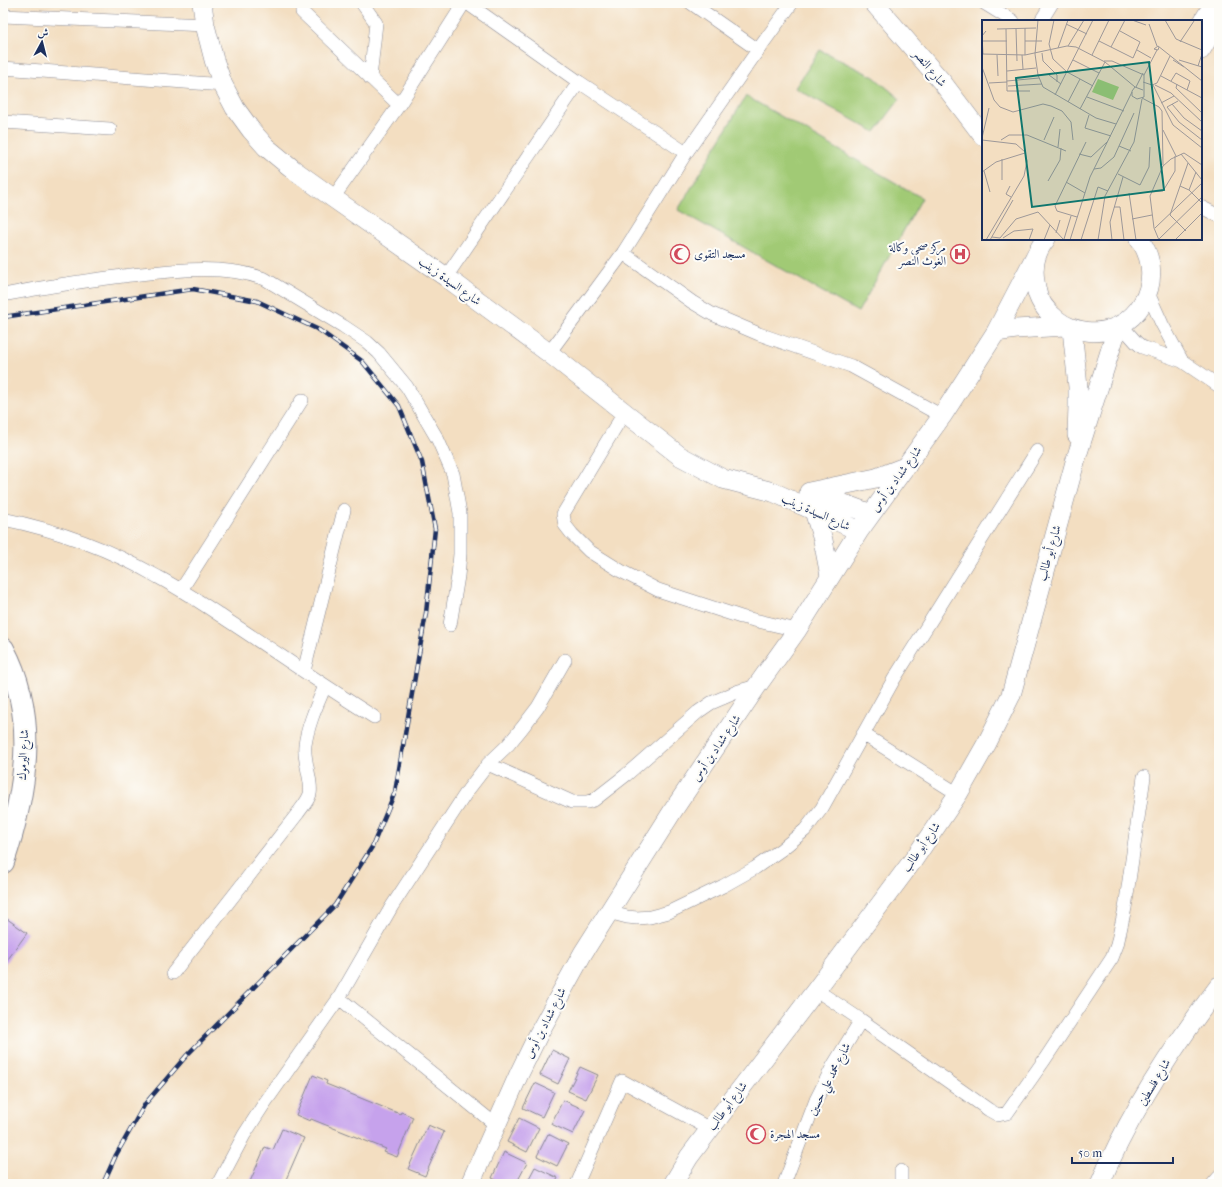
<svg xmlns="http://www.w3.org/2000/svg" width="1222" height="1187" font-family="'IM FELL French Canon',Amiri,serif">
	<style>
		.green { fill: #a1ca75; stroke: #5e7c6a }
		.building { fill: #c6a2ec }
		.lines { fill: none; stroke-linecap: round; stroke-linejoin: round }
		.street-casing { stroke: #878690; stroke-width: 14 }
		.secondary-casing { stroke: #878690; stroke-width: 20 }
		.highway-casing { stroke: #878690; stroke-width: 24 }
		.street { stroke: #fff; stroke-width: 13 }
		.secondary { stroke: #fff; stroke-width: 19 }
		.highway { stroke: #fff; stroke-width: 22 }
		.rail-casing { stroke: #1b2f5e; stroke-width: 4.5 }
		.rail { stroke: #fdfcf7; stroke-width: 3; stroke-dasharray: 9; stroke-linecap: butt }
		.labels { text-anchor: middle; stroke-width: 4; stroke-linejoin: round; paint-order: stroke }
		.street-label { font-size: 12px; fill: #1b2f5e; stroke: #fdfcf7 }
		.poi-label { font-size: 12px; fill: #1b2f5e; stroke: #fdfcf7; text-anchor: start }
		.inset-road { fill: none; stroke: #9d9899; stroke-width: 1 }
		.view { fill: #0f766e; fill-opacity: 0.15; stroke: #0f766e; stroke-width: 2 }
		.inset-edge { fill: none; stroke: #1b2f5e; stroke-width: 2 }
	</style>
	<rect width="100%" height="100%" fill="#fdfcf7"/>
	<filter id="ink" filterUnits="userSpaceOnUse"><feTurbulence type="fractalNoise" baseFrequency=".025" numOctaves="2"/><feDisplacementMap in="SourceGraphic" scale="8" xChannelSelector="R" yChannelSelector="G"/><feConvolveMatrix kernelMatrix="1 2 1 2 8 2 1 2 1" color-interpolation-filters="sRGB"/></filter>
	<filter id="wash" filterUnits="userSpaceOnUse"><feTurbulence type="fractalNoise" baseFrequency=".012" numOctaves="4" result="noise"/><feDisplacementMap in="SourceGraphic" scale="16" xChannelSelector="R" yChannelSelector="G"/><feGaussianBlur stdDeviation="0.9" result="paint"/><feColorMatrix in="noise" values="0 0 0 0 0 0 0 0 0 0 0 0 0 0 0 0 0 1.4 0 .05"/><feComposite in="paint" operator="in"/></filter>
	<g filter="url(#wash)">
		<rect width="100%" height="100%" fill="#f3dec1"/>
		<path class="green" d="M820 50 874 77 900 99 875 132 795 88Z
			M746 96 922 198 858 312 678 210Z"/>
		<g id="blocks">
			<path class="building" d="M3 916 27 933 3 966Z
				M552 1050 570 1059 558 1084 540 1075Z
				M580 1067 598 1075 586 1099 568 1091Z
				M313 1075 327 1081 326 1084 400 1114 401 1112 413 1117 397 1157 384 1152 386 1149 311 1119 310 1121 296 1115Z
				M535 1083 554 1092 542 1117 523 1108Z
				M563 1100 585 1110 573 1134 551 1124Z
				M519 1118 539 1128 527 1152 507 1142Z
				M428 1125 444 1132 425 1176 408 1169Z
				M282 1129 304 1138 284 1184H249L265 1147 273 1150Z
				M548 1134 568 1144 557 1166 537 1156Z
				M504 1152 527 1163 516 1184H504L492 1178Z
				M535 1167 558 1178 555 1184H526Z"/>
		</g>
	</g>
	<g filter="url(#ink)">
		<use href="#blocks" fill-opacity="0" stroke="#878690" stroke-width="1"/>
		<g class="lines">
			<defs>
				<path id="street" d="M362 3 376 23 370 78
					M467 3 579 82 686 153
					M691 3 758 50
					M984 3 1013 21
					M302 12 399 105
					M3 16 205 25
					M1041 21 1052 3
					M3 68 223 85
					M3 122 110 129
					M333 198 399 105 464 3
					M1201 207 1219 216
					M623 253 692 302 712 314 759 334 851 366 942 416
					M446 277 579 82
					M1148 293 1162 324 1182 361
					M3 295C43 287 83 281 123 276 169 271 221 263 265 279L343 326 367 342 379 353 407 387 438 440 453 474 460 513V554L458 576 450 625
					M1121 325 1136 342 1142 347 1182 361 1219 386
					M549 353 623 253 686 153 758 50 792 3
					M624 413 563 514 565 525 572 534 589 551 621 571 658 590 741 617 797 630
					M3 519C57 530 111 550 158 577 182 590 205 605 227 620 276 652 324 686 374 717
					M181 590 302 400
					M304 671 344 510
					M863 734 958 794
					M488 764 572 802H587L594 800 626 775 698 712 711 703 739 691 757 686
					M608 912 627 917 637 918 650 917 669 912 723 886 755 868 782 849 805 830 822 808 894 679 1037 451
					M173 973 298 813C302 807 308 801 310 794 313 782 303 761 305 745 308 724 317 705 325 686
					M816 990 861 1020 989 1110 998 1115 1007 1113 1045 1059 1112 958 1117 945 1125 908 1144 777
					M339 998 496 1125
					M218 1184 244 1135 264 1104 339 998 392 906 468 790 488 764 508 745 522 728 538 707 565 660
					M577 1184 622 1081 710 1129
					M784 1184 816 1100 833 1066 861 1020
					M901 1184V1171
					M1213 1184 1219 1177"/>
				<path id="secondary" d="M202 3 205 25 214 60 223 85 235 108 251 130 266 147 294 170 333 198 446 277 549 353 680 456 723 479 773 492 859 531
					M874 3 942 82 983 136
					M1201 25 1214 3
					M1201 50 1219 19
					M1046 239C1034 253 1032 270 1036 287 1038 301 1047 312 1057 320 1066 327 1073 329 1085 331 1135 339 1170 280 1139 239
					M1072 329 1078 387V405L1077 435
					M996 332 1016 329 1065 326
					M809 492 876 478 907 466
					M812 493 825 497 871 514
					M814 511 823 540 830 576
					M470 1184 519 1074 539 1033 583 953 674 809 757 686 797 630 859 531 942 416 996 332 1037 253
					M673 1184 689 1157 710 1129 816 990 914 859 958 794 987 743 1011 695 1075 462 1118 326
					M1100 1184C1129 1113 1173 1047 1219 986"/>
				<path id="highway" d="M3 649C39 716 26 793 3 862"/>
			</defs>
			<use href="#street" class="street-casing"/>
			<use href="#secondary" class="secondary-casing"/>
			<use href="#highway" class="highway-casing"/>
			<use href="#street" class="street"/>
			<use href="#secondary" class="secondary"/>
			<use href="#highway" class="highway"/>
			<defs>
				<path id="rail" d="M3 317 193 289 257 301 319 330 362 361 399 406 422 462 435 529 426 613 395 792 372 847 335 905 187 1055 145 1104 116 1155 103 1184"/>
			</defs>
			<use href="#rail" class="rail-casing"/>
			<use href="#rail" class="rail"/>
		</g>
	</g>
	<defs>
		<symbol id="mosque-ring" viewBox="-11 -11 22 22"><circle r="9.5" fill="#fdfcf7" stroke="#d1495b" stroke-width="1.5"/><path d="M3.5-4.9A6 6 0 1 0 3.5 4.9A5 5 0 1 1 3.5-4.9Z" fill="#d1495b"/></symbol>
		<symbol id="hospital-ring" viewBox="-11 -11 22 22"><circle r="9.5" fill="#fdfcf7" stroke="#d1495b" stroke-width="1.5"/><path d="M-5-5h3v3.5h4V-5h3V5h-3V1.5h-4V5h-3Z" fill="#d1495b"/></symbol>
	</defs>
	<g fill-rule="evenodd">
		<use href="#mosque-ring" x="669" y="243" width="22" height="22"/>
		<use href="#hospital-ring" x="949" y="243" width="22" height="22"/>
		<use href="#mosque-ring" x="745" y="1123" width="22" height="22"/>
	</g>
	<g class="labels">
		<g class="street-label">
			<text transform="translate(930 68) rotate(50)" y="4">شارع النصر</text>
			<text transform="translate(450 281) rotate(36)" y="4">شارع السيدة زينب</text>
			<text transform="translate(896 479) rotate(-54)" y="4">شارع شداد بن أوس</text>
			<text transform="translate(816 512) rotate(24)" y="4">شارع السيدة زينب</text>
			<text transform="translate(1049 553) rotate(-74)" y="4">شارع أبو طالب</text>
			<text transform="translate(716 748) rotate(-56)" y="4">شارع شداد بن أوس</text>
			<text transform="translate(23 755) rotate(-87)" y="4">شارع اليرموك</text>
			<text transform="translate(921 847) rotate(-55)" y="4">شارع أبو طالب</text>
			<text transform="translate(545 1023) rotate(-63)" y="4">شارع شداد بن أوس</text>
			<text transform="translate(829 1079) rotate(-63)" y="4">شارع محمد علي حسين</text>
			<text transform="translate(1154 1082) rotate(-59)" y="4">شارع فلسطين</text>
			<text transform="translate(727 1106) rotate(-53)" y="4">شارع أبو طالب</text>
		</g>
		<g class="poi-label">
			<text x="946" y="251" text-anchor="end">مركز صحي وكالة<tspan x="946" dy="14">الغوث النصر</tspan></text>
			<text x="694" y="258">مسجد التقوى</text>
			<text x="770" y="1138">مسجد الهجرة</text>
		</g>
	</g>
	<g transform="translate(982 20)">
		<rect width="220" height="220" fill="#f3dec1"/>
		<path d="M116 59 137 67 131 80 110 72Z" fill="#a1ca75"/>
		<path class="inset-road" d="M56 0 53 34 56 55 61 67 114 98 134 104M72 0 67 24 71 39 85 52 111 66M150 0 164 5M183 0 194 19 220 30M84 4 105 14M167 4 175 26M43 8V35M15 9 54 8M24 9 25 71H48M34 9 35 41M0 21H25M43 21H60M117 21 151 38 158 22 138 11M198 22 212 1M86 26 102 0M129 27 143 0M177 27 176 30 172 29 176 26 220 61M76 28 86 0M155 30 169 38M60 33 61 41 75 55V62M0 34 43 35 85 26 94 27 123 42 153 67M1 34 0 16 4 11M15 35 16 56M40 35 41 49M110 35 127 0M91 40 117 53M191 40 202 47M197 40 220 47M122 41H130L162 55M216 46 220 34M0 47 12 80 18 87 31 92 61 84 69 86 80 91 89 102 91 120M25 51 54 48M67 55 79 64M179 56 220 78M25 61 57 58M189 61 194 53 208 61 205 70M161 62 170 65 175 63 188 36M7 63 25 62M195 64 194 68 220 93M171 65 191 105 220 128M173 65 189 73 220 102M26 66 60 64M154 67 161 53M161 70 153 67 150 71V76L155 79 162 77V55L175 30M73 75 111 0M105 77 142 91M160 78 177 87 180 91 181 145M86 82 98 59M179 83 192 76M190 84 202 98 220 111M185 87 197 102 220 120M185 87 196 81M98 89 123 42M107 95 103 108 129 116M181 110 194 136M0 118 7 88M0 120 34 124 43 132 45 141 42 156 4 220M19 120 27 115H45L84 131M62 120 72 97M137 126 149 131M76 127 78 109M97 134 109 137 125 122M199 134 220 160M20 139V160M112 149 119 148 132 137 152 93M2 151 8 172M0 152 14 142 43 133M136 154 158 165 167 147 168 127M66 161 78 140 79 128M84 162 103 173M28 166 24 174 29 177M198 166 207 170 220 183M207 170 214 152M169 172 181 171 193 151V136M147 173 154 220M132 187H138L142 220M95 197 75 191 73 186 104 122M150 199 170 195M173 208 220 163M204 211 188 195 206 143M74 213 78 200M10 217 18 218 34 199 56 192 82 220M21 218 32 211 51 209 47 220M82 219 89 196M177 219 220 177M8 220 31 180M62 220 68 205M88 220 108 157 150 72M99 220 116 167 126 171M116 220 123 176 152 122 160 79M130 220 128 202 141 157M177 220 172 208 168 176 181 146 189 139 202 133 220 145M193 220 220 193"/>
		<path class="view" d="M167 42 182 170 50 187 34 58Z"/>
		<rect width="220" height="220" class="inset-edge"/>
	</g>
	<rect width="1222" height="1187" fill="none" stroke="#fdfcf7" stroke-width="16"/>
	<g transform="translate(42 42) rotate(7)" stroke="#fdfcf7" stroke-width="3" paint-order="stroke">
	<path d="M0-3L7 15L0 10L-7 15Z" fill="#1b2f5e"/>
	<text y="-6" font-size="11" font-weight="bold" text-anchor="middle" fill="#1b2f5e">ش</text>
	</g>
	<path d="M1072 1157v6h101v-6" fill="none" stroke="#1b2f5e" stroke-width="2"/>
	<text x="1078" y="1157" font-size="12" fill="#1b2f5e" stroke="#fdfcf7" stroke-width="3" paint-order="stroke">50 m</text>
</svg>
